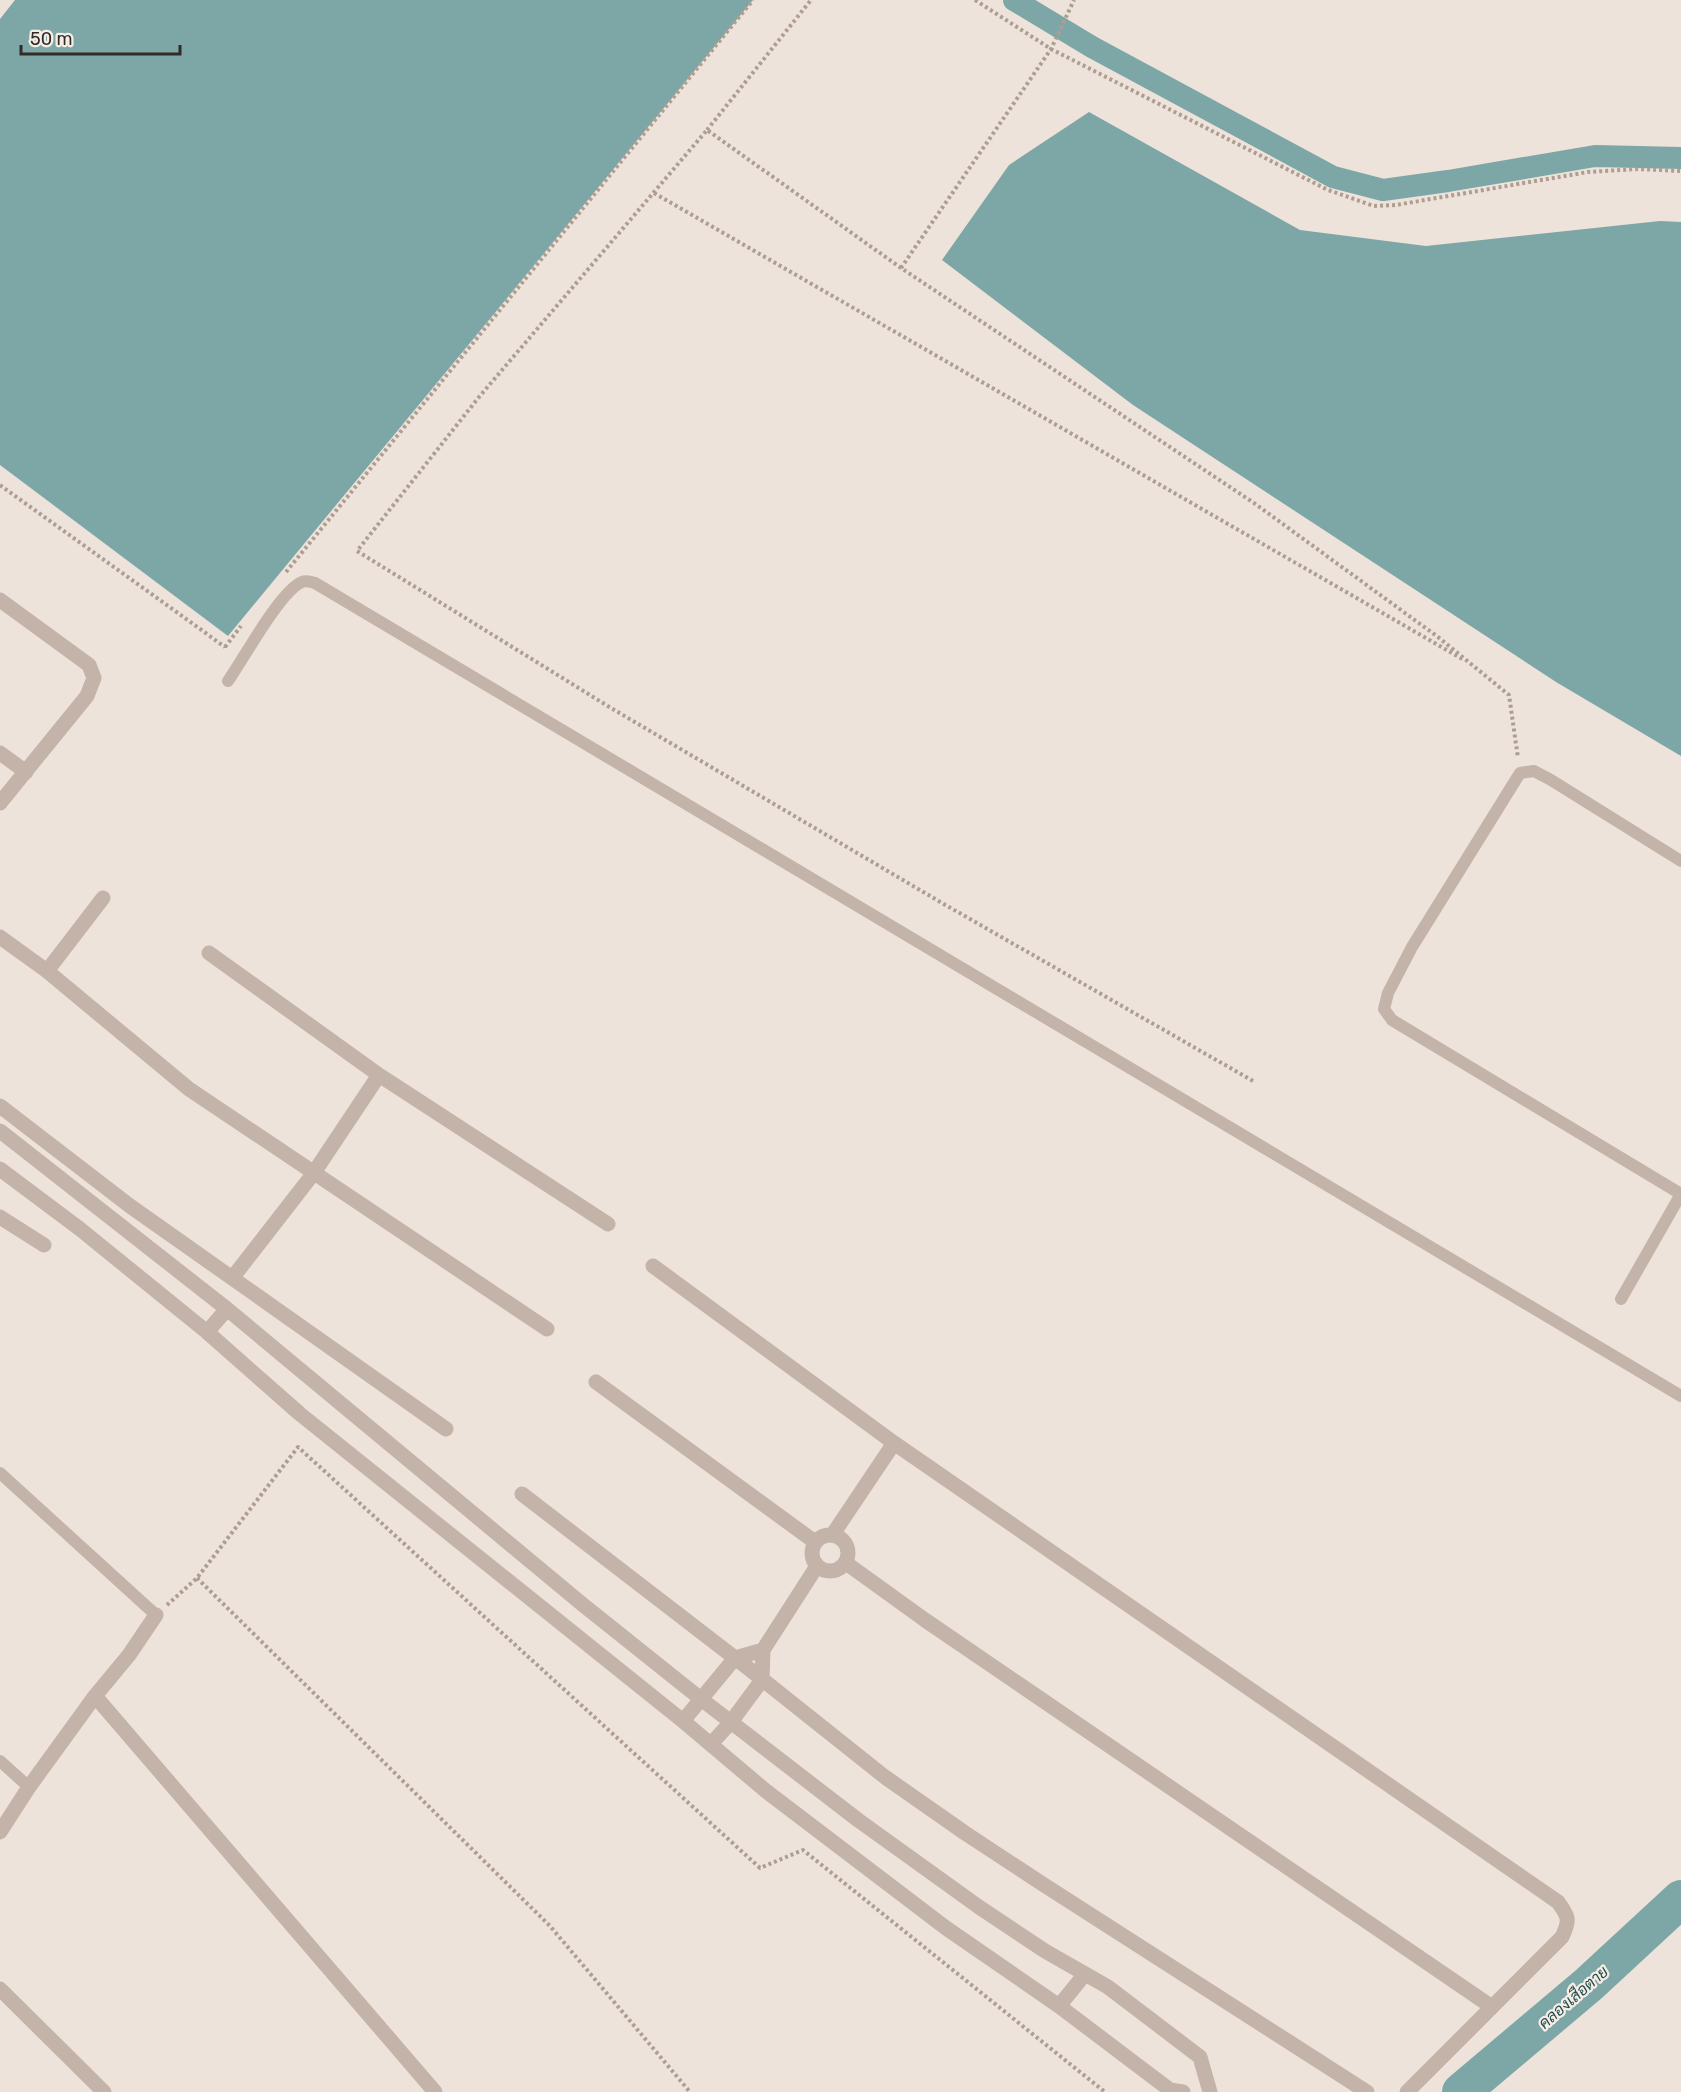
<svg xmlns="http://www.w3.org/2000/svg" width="1681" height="2092" font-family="Rubik,Sarabun,sans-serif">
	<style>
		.water { fill: #7da7a6 }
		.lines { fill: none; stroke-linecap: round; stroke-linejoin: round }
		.canal { stroke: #7da7a6; stroke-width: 22 }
		.river { stroke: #7da7a6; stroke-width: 38 }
		.path { stroke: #af9d92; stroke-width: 4; stroke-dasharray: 3 3; stroke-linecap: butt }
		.lane { stroke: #c4b3a8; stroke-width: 12 }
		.street { stroke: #c4b3a8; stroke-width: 15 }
		.labels { text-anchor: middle; stroke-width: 4.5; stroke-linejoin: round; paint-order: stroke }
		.water-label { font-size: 16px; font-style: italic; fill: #224d4e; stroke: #f6eee6 }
	</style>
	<rect width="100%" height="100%" fill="#eee3da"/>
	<path class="water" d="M15 0H753L228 636 0 465V19Z
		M1089 112 1300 230 1426 246 1660 221 1681 222V756L1556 682 1133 405 942 260 1009 165Z"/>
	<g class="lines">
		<path class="canal" d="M1014 0 1092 47 1333 177 1383 190 1448 181 1595 156 1681 158"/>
		<path class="river" d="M1461 2092 1589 1984 1681 1899"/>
		<path class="path" d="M975 0 1051 49 1328 190 1374 206 1396 205 1588 172 1638 169 1681 171
			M707 130 811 0
			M654 193 1464 660
			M901 268 1051 49 1074 0
			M0 485 225 647
			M286 572 753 0
			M225 647 241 626
			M1253 1081 942 903 611 708 357 551 479 397 707 130 901 268 1254 503 1438 637 1509 695 1518 758
			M197 1578 550 1926 690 2092
			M167 1605 197 1578 298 1447 760 1868 803 1850 1105 2092"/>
		<path class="lane" d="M228 681C243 660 280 591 302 582 306 580 310 582 315 583L1681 1396
			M1681 861 1551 780 1534 771 1520 773 1412 947 1388 993 1384 1009 1392 1020 1681 1194
			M1621 1299 1681 1194
			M0 1473 156 1615
			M0 1761 29 1787"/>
		<path class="street" d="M0 600 89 665 94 678 87 696 0 803
			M0 753 26 772
			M0 937 47 971 189 1089 547 1329
			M209 953 379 1075 608 1224
			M47 971 103 898
			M0 1106 130 1206 446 1429
			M0 1131 227 1309 582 1604 701 1699 858 1820 979 1907 1045 1951 1108 1987 1200 2057 1210 2092
			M0 1169 80 1229 207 1332 300 1414 683 1721 766 1791 946 1928 1059 2006 1170 2090 1183 2092
			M0 1217 44 1245
			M653 1266 894 1443 1558 1902C1569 1917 1570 1920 1562 1937L1407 2092
			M233 1277 313 1174 379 1075
			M207 1332 227 1309
			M596 1382 815 1542
			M522 1494 748 1668 885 1777 965 1833 1041 1883 1367 2092
			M833 1534 894 1443
			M812 1553a18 18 0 1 1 36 0a18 18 0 1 1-36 0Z
			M846 1563 925 1620 1492 2007
			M95 1696 435 2092
			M683 1721 735 1658 763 1650
			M711 1744 731 1722 762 1680 763 1650 817 1566
			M0 1832 29 1787 95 1696 129 1655 156 1615
			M0 1989 104 2092
			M1059 2006 1085 1974"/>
	</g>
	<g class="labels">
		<g class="water-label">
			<text transform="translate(1573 1997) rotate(-41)" y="6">คลองเสือตาย</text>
		</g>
	</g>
	<path d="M21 45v9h159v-9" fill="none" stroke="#322a27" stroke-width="3"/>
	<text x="30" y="45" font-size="18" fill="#322a27" stroke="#f6eee6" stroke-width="4.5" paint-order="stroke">50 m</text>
</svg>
